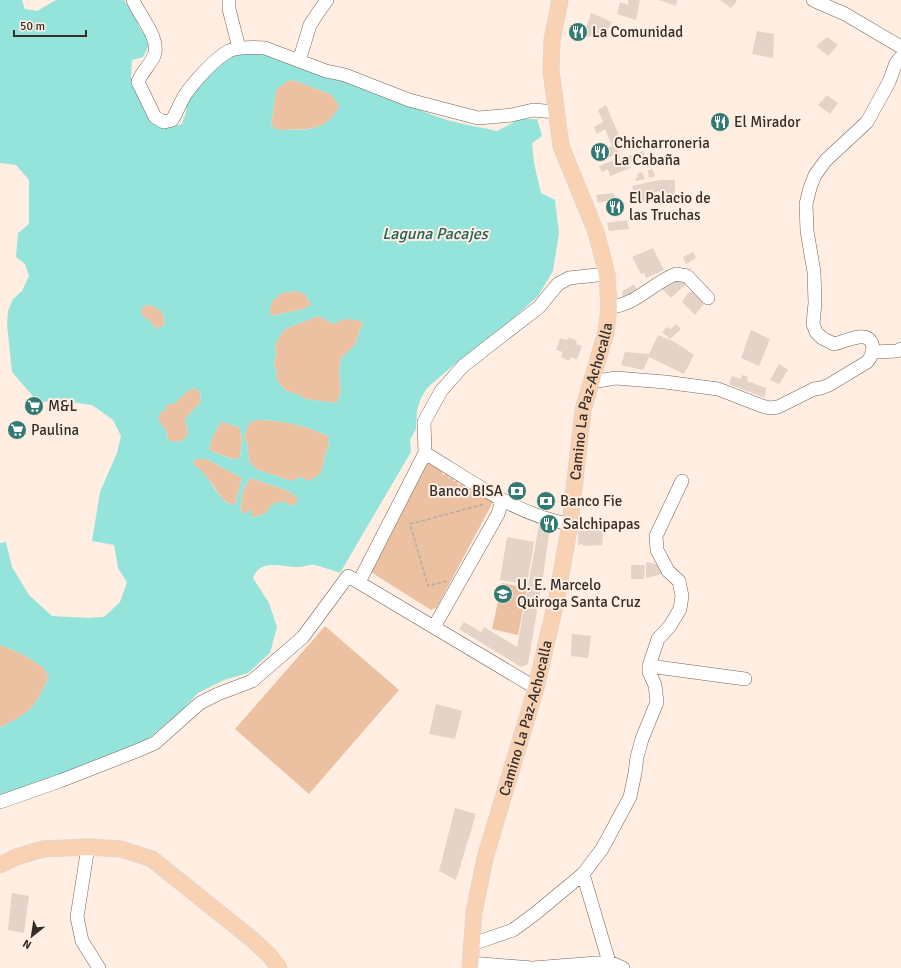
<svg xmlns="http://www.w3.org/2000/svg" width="901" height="968" font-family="Signika,sans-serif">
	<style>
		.green { fill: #ebc1a1 }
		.water { fill: #94e4dc; fill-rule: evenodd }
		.building { fill: #e4d3c7 }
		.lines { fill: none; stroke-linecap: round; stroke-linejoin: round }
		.minor-casing { stroke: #73645a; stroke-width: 14 }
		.major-casing { stroke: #d6d5d4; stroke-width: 17 }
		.path { stroke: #b8aba0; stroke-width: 1.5; stroke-dasharray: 4 2; stroke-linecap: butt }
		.minor { stroke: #fff; stroke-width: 13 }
		.major { stroke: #f9d1b3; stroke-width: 16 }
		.labels { text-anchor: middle; stroke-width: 4; stroke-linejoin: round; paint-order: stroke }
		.poi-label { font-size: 15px; fill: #342e29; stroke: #ffeee1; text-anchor: start }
		.street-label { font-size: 15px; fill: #342e29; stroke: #ffeee1 }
		.water-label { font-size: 16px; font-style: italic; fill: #22635e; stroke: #ffeee1 }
	</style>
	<rect width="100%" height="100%" fill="#ffeee1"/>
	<path class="green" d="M290 80 299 82 330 94 336 100 340 107C338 111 336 116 333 119 318 132 296 129 277 130L271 125 276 90 280 86Z
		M297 291 306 295 311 305 304 309 271 316 270 308 272 301C276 299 276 297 279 294 284 291 291 292 297 291Z
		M146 305 153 306 163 313 165 325 156 329 151 322 142 315 141 309Z
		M318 316 334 324C345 316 352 319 363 322L355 345 341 358 339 372 341 392 337 403 304 399 300 395 286 391 276 379 277 372 274 366 276 354 275 346 278 339 285 329Z
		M194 388 200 392 201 401 185 419 188 434 184 440 175 442 168 440 167 434 158 420 160 413 166 409 167 404H174L188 391Z
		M256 420C281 420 305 425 328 436L329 445 325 456 322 471 319 475 309 481 300 477 291 481 256 469 249 461 247 442 244 437 249 423Z
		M221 422 239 427 242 439 240 458 232 459 209 450 212 438Z
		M196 459H206L242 478 235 505C220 503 217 488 208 479 204 473 196 469 193 462Z
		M429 460 439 465 443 475 447 474 449 478H453V481H457L459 485 462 484 463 487H468L469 491H474L475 495 484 492 492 497 493 502 437 607 431 610 366 569Z
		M251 478 286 490 297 497V503L251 518V510L244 514 241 512C240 501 243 485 251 478Z
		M502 583 527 588 518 635 492 629Z
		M325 626 399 690 309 794 235 729Z
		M0 645 20 653 43 667 49 677C44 687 39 699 32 707 24 716 10 722 0 728Z"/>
	<path class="water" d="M0 0H22L25 9 37 11 56 0H125V2L136 16 139 27 150 43 143 57 132 60 131 77 154 122 170 127 182 124 186 112 189 94 202 84 222 61 254 48 415 107C440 121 470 125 497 131L520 119H537L542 136 532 143 534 163 541 193 555 200 559 233 553 271 538 296 507 324 456 363 427 388 421 398 417 410 416 429 410 440 411 452 340 573C332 570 323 567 315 565 310 564 305 567 300 567 283 568 261 557 253 578L269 603 277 627 270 653 248 673 224 680 198 693 182 710 148 739 44 781 0 795V728C10 722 24 716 32 707 39 699 44 687 49 677L43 667 20 653 0 645V543L6 542 12 567 29 595 52 616 88 618 104 617 120 602 127 582 118 568 114 545 92 541 100 492 117 453 121 436 113 420 92 405 63 401 38 402 12 372 7 325 8 311 13 299 22 291 29 276 25 264 16 257 18 233 29 224V180L16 165 0 163ZM290 80 299 82 330 94 336 100 339 107C325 134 303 129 277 130L271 125 276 91 280 86ZM297 291 306 295 311 305 304 309 271 316 270 308 272 301C276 299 276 297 279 295 284 291 291 292 297 291ZM146 305 153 306 163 313 165 325 156 329 151 322 142 315 141 309ZM318 316 334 324C345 317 352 319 363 322L355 345 341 358 339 372 341 392 337 403 305 399 300 395 286 391 276 379 277 372 274 366 276 354 275 346 278 339 285 329ZM194 388 200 392 201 401 185 419 188 434 184 440 175 442 168 440C167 431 164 426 158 420L160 413 166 409 167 404H174L188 391ZM256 420C281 420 305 425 328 436L329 445 325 456 322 471 319 475 309 481 300 477 291 481 256 469 249 461 247 442 244 437 249 423ZM221 422 239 427 242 439 240 458 231 459 209 450 212 438ZM196 459H206L242 478 235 505C232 505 229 504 226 502 216 494 211 481 202 471 198 468 195 467 193 462ZM251 478 286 490 297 497V503L288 506 286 501 272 504 266 513 252 518 251 509 244 514 241 512C240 501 243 485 251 478Z"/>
	<path class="building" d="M628 0H640L636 20 617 14 620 2 628 5Z
		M659 0H677L676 6Z
		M720 0H736L737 1 731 8Z
		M591 13 612 22 603 38 586 36 585 32Z
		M757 31 774 34 773 58 752 54Z
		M827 37 838 45 828 56 816 46Z
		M827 95 838 103 830 114 818 105Z
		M606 105 622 142 615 145 621 158 617 160 615 155 604 159 602 152 612 146 605 129 597 134 594 127 603 122 598 110Z
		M643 151 646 158 629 163 631 168 610 176 608 169 602 172 599 166 614 160 618 165 628 161 627 157Z
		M652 169 655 176 649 178 648 170Z
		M642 172 645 179 636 181 635 179 638 177 637 174Z
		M660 180H675V194L663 195 661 191 645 194 646 201 637 203 632 186Z
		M613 193 616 199 598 203 596 195Z
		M627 220 629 229 609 231 607 223Z
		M653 248 664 270 646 278 644 273 641 274 632 257Z
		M693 252 696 258 686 264 683 257Z
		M672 278 688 282 671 298 659 286Z
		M634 285 638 291 623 298 622 291Z
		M694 291 704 304 695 315 682 302 688 293Z
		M676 324 681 329 670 339 662 332 667 327 671 329Z
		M751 330 770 339 759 366 741 358Z
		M658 335 675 342 694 355 684 374 649 357 643 370 621 365 625 352 649 354Z
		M568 337 577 341 576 344 582 346 577 359 571 357 569 361 561 357 563 352 556 350 560 338 567 340Z
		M779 364 788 370 779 384 770 380Z
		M742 375 748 377 747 381 766 388 765 398 729 384 732 376 741 379Z
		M539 525 550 527 543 576 528 664 521 667 459 629 464 622 481 632 484 627 517 647Z
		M604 525 602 545 583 546 582 544 578 545V531H585L592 527Z
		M507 537 534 542 527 584 500 580Z
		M646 562 661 565 663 574 646 578Z
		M631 565H645L644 579H631Z
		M572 634 591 636 588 658 571 656Z
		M436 704 462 711 455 739 429 734Z
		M455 808 476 814 456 880 439 871Z
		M12 893 29 896 24 933 8 930Z"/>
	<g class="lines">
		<defs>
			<path id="minor" d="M133 0C139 16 161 38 154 56 150 65 141 73 138 82L155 117 164 122 172 120C177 112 180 103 185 95 193 83 216 57 229 51 237 47 256 47 265 48L326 71 345 75 409 100 478 118 512 115 533 110 556 112
				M229 0V9L239 48
				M813 0 845 14 901 47
				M299 61 310 25 317 14 327 0
				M609 307C635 306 652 283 676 274L687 276 708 298
				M874 352 897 351 901 349
				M591 382 616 378 665 382 718 389 762 406 770 408 778 407 814 389 821 388 829 385 867 362C876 352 875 335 859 337 851 338 842 342 834 344L822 338 816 332 813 324 815 303 814 272 807 231 806 204 810 188 815 175 826 160 867 122 889 82 896 63 901 57
				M425 453C470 480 517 516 570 524
				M359 582 425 453 424 422 441 391 463 366 539 307 558 284 569 278 607 274
				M434 627 498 514 502 500
				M649 666 745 679
				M0 802 60 781 134 752 155 743 200 703 218 694 252 681 303 637 348 576 536 688
				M88 847 77 917 82 941 99 968
				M583 874 609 962
				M472 944 513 930 536 913 583 874 602 849 630 797 635 773 637 757 642 739 657 702 655 685 649 672V666L658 639 670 626 680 609 682 596 679 581 668 571 657 550 656 536 682 481
				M470 963 532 968
				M533 968 609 962 623 968"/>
			<g id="major">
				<path d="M0 865 16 857 43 849 88 847 121 849 152 859 253 940 269 955 279 968"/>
				<path id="s1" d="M470 968 474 912 485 858 536 688 557 597 570 524 583 410 606 332 609 307 607 274 596 232 561 146 551 71 552 40 560 0"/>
			</g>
		</defs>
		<use href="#minor" class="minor-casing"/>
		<use href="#major" class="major-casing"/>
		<path class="path" d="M447 581 428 586 410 524 485 504"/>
		<use href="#minor" class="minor"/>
		<use href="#major" class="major"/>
	</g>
	<defs>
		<symbol id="restaurant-disc" viewBox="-11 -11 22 22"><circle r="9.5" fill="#327a74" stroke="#ffeee1"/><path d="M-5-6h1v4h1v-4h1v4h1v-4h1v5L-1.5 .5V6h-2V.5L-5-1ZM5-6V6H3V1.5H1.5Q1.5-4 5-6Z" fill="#fff"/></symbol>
		<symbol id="supermarket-disc" viewBox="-11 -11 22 22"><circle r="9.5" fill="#327a74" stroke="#ffeee1"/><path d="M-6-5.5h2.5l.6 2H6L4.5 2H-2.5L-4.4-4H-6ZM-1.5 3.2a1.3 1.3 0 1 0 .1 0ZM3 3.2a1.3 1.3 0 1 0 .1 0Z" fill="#fff"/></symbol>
		<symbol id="bank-disc" viewBox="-11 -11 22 22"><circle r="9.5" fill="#327a74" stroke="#ffeee1"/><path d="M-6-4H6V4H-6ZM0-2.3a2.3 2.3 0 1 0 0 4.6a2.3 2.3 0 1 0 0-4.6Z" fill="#fff"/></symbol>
		<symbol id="school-disc" viewBox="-11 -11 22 22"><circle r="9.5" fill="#327a74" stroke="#ffeee1"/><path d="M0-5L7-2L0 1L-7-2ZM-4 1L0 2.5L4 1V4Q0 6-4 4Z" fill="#fff"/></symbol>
	</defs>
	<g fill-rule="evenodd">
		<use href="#restaurant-disc" x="567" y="21" width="22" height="22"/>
		<use href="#restaurant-disc" x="709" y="111" width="22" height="22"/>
		<use href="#restaurant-disc" x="589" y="141" width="22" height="22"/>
		<use href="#restaurant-disc" x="604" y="196" width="22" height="22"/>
		<use href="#supermarket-disc" x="23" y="395" width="22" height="22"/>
		<use href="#supermarket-disc" x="6" y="419" width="22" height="22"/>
		<use href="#bank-disc" x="506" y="480" width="22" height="22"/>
		<use href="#bank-disc" x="535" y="490" width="22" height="22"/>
		<use href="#restaurant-disc" x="538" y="513" width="22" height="22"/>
		<use href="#school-disc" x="492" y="583" width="22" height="22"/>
	</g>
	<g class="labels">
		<g class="poi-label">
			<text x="592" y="37">La Comunidad</text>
			<text x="734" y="127">El Mirador</text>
			<text x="614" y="148">Chicharroneria<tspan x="614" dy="17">La Cabaña</tspan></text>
			<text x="629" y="203">El Palacio de<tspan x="629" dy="17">las Truchas</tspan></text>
			<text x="48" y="411">M&amp;L</text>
			<text x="31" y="435">Paulina</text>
			<text x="503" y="496" text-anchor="end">Banco BISA</text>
			<text x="560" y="506">Banco Fie</text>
			<text x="563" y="529">Salchipapas</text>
			<text x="517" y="590">U. E. Marcelo<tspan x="517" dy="17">Quiroga Santa Cruz</tspan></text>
		</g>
		<g class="street-label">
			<text dy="5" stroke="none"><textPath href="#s1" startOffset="581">Camino La Paz-Achocalla</textPath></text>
			<text dy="5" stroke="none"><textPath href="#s1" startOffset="257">Camino La Paz-Achocalla</textPath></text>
		</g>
		<g class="water-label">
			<text x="435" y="239">Laguna Pacajes</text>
		</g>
	</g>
	<g transform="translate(32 936) rotate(210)" stroke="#ffeee1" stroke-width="3" paint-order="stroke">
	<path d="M0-3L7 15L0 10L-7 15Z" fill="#342e29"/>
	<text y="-6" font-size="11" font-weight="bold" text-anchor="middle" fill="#342e29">N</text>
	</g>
	<path d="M14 30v6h72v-6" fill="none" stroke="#342e29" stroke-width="2"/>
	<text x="20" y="30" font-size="12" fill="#342e29" stroke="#ffeee1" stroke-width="3" paint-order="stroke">50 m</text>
</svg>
